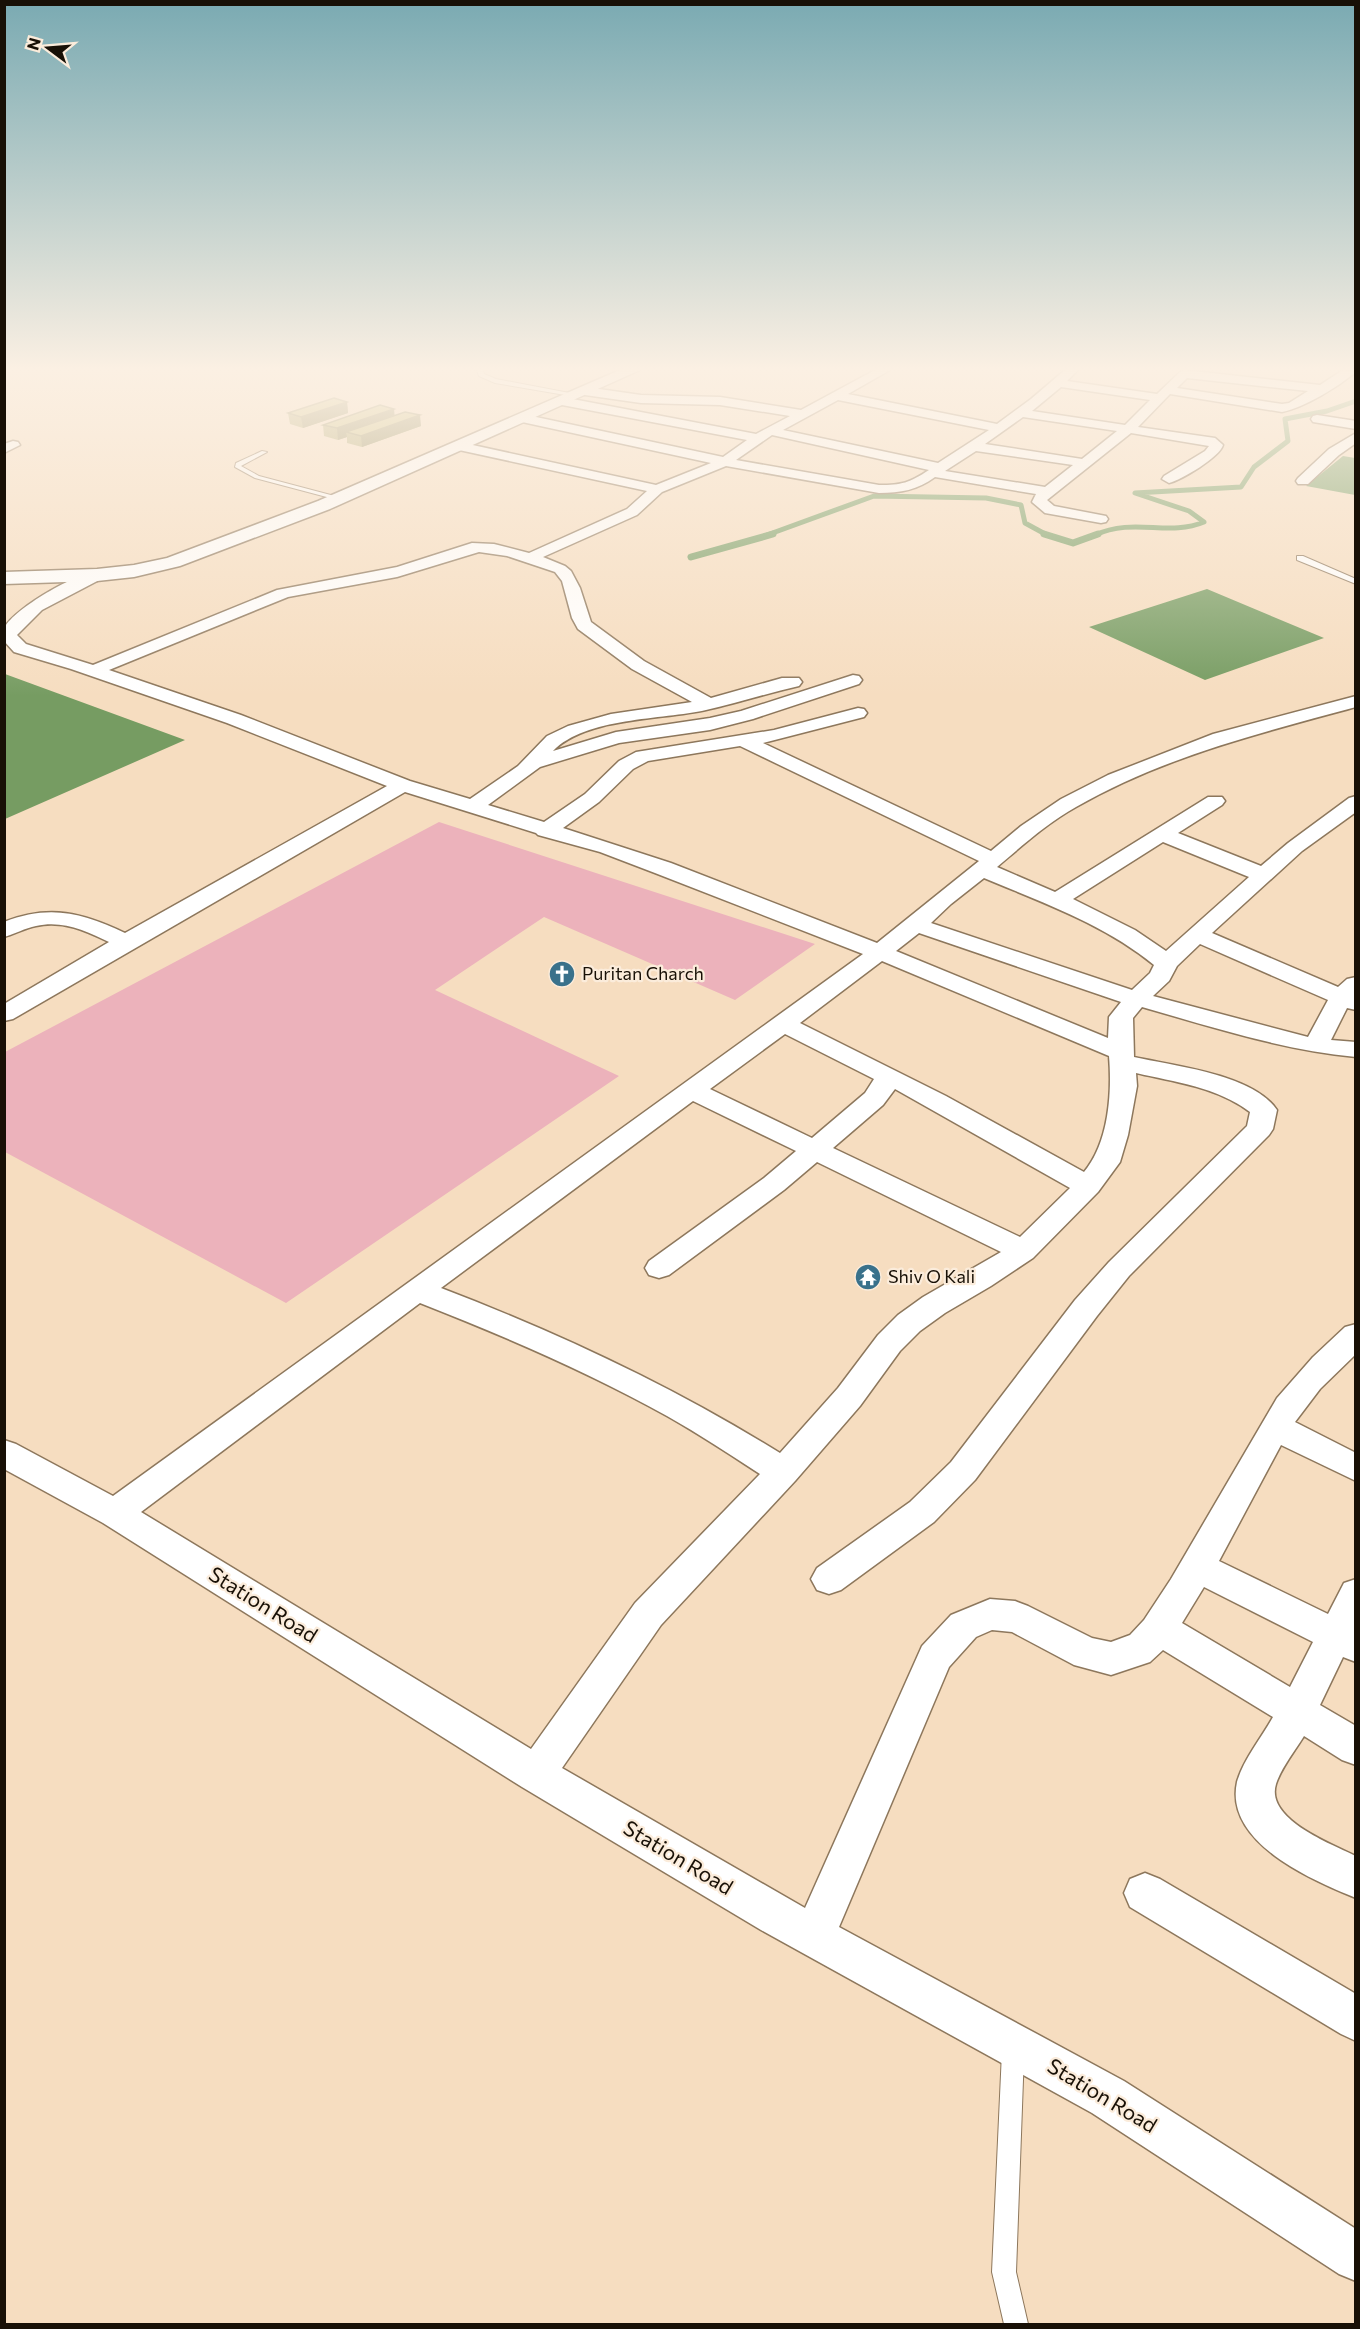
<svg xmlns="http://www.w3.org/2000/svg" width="1360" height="2329" font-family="Commissioner,sans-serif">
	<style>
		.green { fill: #ecb2bb }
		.water { fill: #769c62 }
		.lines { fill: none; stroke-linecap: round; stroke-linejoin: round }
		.stream-far1 { stroke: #769c62; stroke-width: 5 }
		.stream { stroke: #769c62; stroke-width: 7 }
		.lane-casing { stroke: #8d775c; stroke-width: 2 }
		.street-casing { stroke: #8d775c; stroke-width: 3 }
		.secondary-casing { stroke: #8d775c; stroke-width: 3 }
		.lane { fill: #fff; fill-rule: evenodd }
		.street { fill: #fff; fill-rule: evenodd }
		.secondary { fill: #fff; fill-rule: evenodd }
		.wall { fill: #a7a164 }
		.shaded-wall { fill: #888351 }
		.building { fill: #c2bb74; stroke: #888351; stroke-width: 1.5 }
		.labels { text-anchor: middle; stroke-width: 4.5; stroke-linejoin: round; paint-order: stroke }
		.poi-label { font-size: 18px; fill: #181006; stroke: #fbecdb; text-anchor: start }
		.near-street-label { font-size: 21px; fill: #181006; stroke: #fbecdb }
	</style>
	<rect width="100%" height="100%" fill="#f6ddc0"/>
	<path class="green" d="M439 822 815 944 735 1000 544 917 435 990 619 1076 286 1303 5 1152V1052Z"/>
	<path class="water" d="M1343 456 1355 458V495L1306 486Z
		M1207 589 1324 638 1205 680 1089 627Z
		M4 674H5L185 740 5 819Z"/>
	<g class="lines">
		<path class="stream-far1" d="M767 535 874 496 986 498 1021 505 1025 523 1047 535
			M1095 535C1134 517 1168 537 1204 522L1189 511 1135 493 1241 487 1254 467 1288 441 1285 419 1327 411 1356 401"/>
		<path class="stream" d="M1044 534 1073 543 1098 534
			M691 557 773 534"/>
		<defs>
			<path id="lane" d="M477 370H483L484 374 496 379 580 395 577 397 495 383 479 376Z
				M262 451 267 452 241 466 259 476 342 498 338 500 255 478 235 467 236 463Z
				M1297 556H1303L1356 579V584L1297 560Z
				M1013 2041 1021 2044 1024 2052 1016 2272 1028 2324H1004L992 2272 1002 2052 1005 2044Z"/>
			<path id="street" d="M875 370H890L848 394 997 424 1031 399 1065 370H1078L1067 381 1157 394 1180 372 1184 370 1320 385 1343 370 1356 372C1337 387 1306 407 1282 412L1170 394 1138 427 1215 438 1223 445C1220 457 1181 480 1169 483L1162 479 1164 476 1205 451 1209 446 1131 433 1047 500 1054 506 1106 516 1108 519 1106 522 1101 523 1045 513 1032 502 1036 494 935 477C917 490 901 493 879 493L726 466 662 492 637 515 543 557 565 566 571 571 580 588 591 622 644 661 711 698 782 678H799L802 682 799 686C768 693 737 703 706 710 662 720 586 717 553 751L616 732 710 718 741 711 853 675 859 676 862 680 859 684 753 719 710 730 619 743 540 767 488 805 544 822 585 794 619 761 636 752 774 730 858 708 864 709 867 713 864 717 763 743 991 851 1021 826 1061 799 1108 775 1213 734 1356 696V707C1260 733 1163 757 1076 807 1047 823 1022 846 997 867L1055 892 1208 797H1222L1225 801 1222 805 1178 833 1261 866 1288 843 1349 798 1356 796V812L1302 851 1212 933 1338 987 1347 979 1356 977V1010L1347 1008 1331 1040 1356 1042V1057C1282 1050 1212 1027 1142 1007L1133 1018 1134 1057C1174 1066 1253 1074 1277 1110L1273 1129 1269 1135 1129 1276 1097 1316 975 1480 934 1522 841 1590 829 1594 817 1590 811 1579 817 1568 910 1502 951 1462 1075 1300 1109 1262 1247 1126 1250 1112C1217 1087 1175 1082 1136 1073L1137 1086 1128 1135 1120 1162 1098 1192 1033 1258 991 1286 945 1313 920 1331 900 1351 860 1406 795 1481 661 1625 562 1768 805 1908 922 1646 951 1615 990 1599 1015 1601 1028 1606 1092 1638 1111 1642 1130 1635 1144 1620 1171 1579 1277 1398 1313 1357 1345 1327 1356 1324V1354L1320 1389 1295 1422 1356 1453V1481L1281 1445 1219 1561 1328 1614 1344 1583 1356 1579V1662L1343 1657 1320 1705 1356 1726V1765L1342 1760 1304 1736C1295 1751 1281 1768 1276 1784 1265 1819 1331 1844 1356 1856V1898C1311 1880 1224 1842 1237 1782 1243 1760 1262 1737 1273 1717L1163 1650 1150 1662 1111 1675 1074 1665 1012 1632 992 1630 976 1637 949 1667 839 1927 1124 2081 1356 2229V2281L1339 2274 1092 2113 761 1930 522 1787 103 1523 4 1469V1440L16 1444 113 1496 863 954 655 873 600 852 538 835 536 833 405 792 13 1019 4 1021V1004L109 942C86 931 63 920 36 926 25 928 15 934 4 937V922C50 904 83 913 125 933L387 786 227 723 71 669 14 652 4 641C4 637 4 631 5 627 14 609 84 567 103 572L105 575 103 578 42 610 17 635 26 644 93 665 277 590 397 567 472 543 494 544 529 553 627 509 647 491 459 450 452 446 454 443 459 442 656 485 711 463 522 422 516 418 522 414 723 457 747 440 562 405 556 401 562 397 756 434 790 416 720 405 641 403 585 395 579 391 585 387 641 395 720 397 801 410ZM1187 378 1308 391 1289 403 1282 404 1177 388ZM1061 387 1150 400 1125 425 1032 411ZM838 400 989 430 938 463 783 430ZM1023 417 1117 431 1082 459 985 444ZM772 435 929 470C909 483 902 485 879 485L736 460ZM976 451 1073 465 1045 487 945 471ZM479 552 507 556 555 572 562 581 572 618 578 629 632 669 692 702 611 714 568 726 547 736 518 766 470 799 410 781 241 715 109 670 288 597 397 577ZM740 746 979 861 877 943 671 863 563 828 599 802 633 769 648 761ZM1163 842 1249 877 1166 951 1135 930 1073 899ZM984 878C1043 903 1104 924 1154 965L1150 973 1132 990 931 923 951 904ZM919 933 1121 1002 1109 1017 1108 1038 896 951ZM1200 944 1328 1000 1308 1037 1153 996 1169 981 1177 966ZM882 961 1109 1056C1112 1093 1109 1142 1084 1172L946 1096 800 1023ZM785 1034 874 1079 865 1093 812 1138 710 1089ZM895 1089 1070 1188 1020 1237 833 1148 883 1105ZM693 1101 796 1151 764 1178 649 1261 645 1268 649 1275 659 1278 669 1275 784 1190 817 1162 1001 1252 923 1297 898 1315 878 1335 838 1388 780 1453C672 1386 559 1333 441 1288ZM420 1303C504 1336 588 1372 667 1416 699 1434 729 1454 760 1474L635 1603 531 1749 141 1512ZM1204 1587 1313 1642 1290 1687 1182 1623Z
				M1317 415 1356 421V429L1313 422 1311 419 1313 416Z
				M1356 433V443L1339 455 1308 484H1298L1296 481 1298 478 1329 449Z
				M13 441 18 442 20 445 4 453V444Z
				M1145 1873 1160 1879 1356 1994V2041L1341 2034 1130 1907 1124 1893 1130 1879Z"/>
			<path id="secondary" d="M620 370H640L330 509 180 566 134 577 97 581 4 584V572L97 569 134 565 167 558 318 501Z"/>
		</defs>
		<use href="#lane" class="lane-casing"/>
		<use href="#street" class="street-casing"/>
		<use href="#secondary" class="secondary-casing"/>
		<use href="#lane" class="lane"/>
		<use href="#street" class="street"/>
		<use href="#secondary" class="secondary"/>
	</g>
	<path class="wall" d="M347 402 348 413 303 428 290 424 288 413Z
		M394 409V415L421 426 362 447 347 443V437L338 440 324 436 323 425Z"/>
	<path class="shaded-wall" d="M347 402 348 413 303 428 301 417Z
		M394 409 395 420 346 432 347 437 338 440 337 428Z
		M420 415 421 426 362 447 361 436Z"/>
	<path class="building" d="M334 398 347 402 301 417 288 413Z
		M380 405 394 409 337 428 323 425Z
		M405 412 420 415 361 436 346 432Z"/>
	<linearGradient id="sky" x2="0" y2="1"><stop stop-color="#7aaab2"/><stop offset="0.53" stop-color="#fbf0e3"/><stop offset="1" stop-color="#fbf0e3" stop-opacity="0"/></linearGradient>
	<rect width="1360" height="696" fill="url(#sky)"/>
	<defs>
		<symbol id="church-disc" viewBox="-11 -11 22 22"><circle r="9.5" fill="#39718b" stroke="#fbecdb"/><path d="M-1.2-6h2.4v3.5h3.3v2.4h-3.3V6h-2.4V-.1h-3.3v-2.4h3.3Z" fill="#fff"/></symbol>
		<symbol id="temple-disc" viewBox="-11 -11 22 22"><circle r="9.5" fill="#39718b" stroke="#fbecdb"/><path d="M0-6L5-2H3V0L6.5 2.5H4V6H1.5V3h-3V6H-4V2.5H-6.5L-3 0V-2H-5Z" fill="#fff"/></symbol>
	</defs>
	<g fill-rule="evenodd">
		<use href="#church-disc" x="547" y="959" width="30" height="30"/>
		<use href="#temple-disc" x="853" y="1262" width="30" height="30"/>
	</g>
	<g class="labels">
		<g class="poi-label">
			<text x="582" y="980">Puritan Charch</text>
			<text x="888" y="1283">Shiv O Kali</text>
		</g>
		<g class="near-street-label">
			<text transform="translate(263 1605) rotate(32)" y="7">Station Road</text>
			<text transform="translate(678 1858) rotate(31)" y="7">Station Road</text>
			<text transform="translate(1102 2096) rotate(31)" y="7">Station Road</text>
		</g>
	</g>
	<rect width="1360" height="2329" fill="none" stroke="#181006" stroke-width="12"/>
	<g transform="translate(48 48) rotate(286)" stroke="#fbecdb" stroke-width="4.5" paint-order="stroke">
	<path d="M0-4.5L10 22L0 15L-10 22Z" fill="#181006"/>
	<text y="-9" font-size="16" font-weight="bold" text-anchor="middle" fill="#181006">N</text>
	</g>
</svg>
